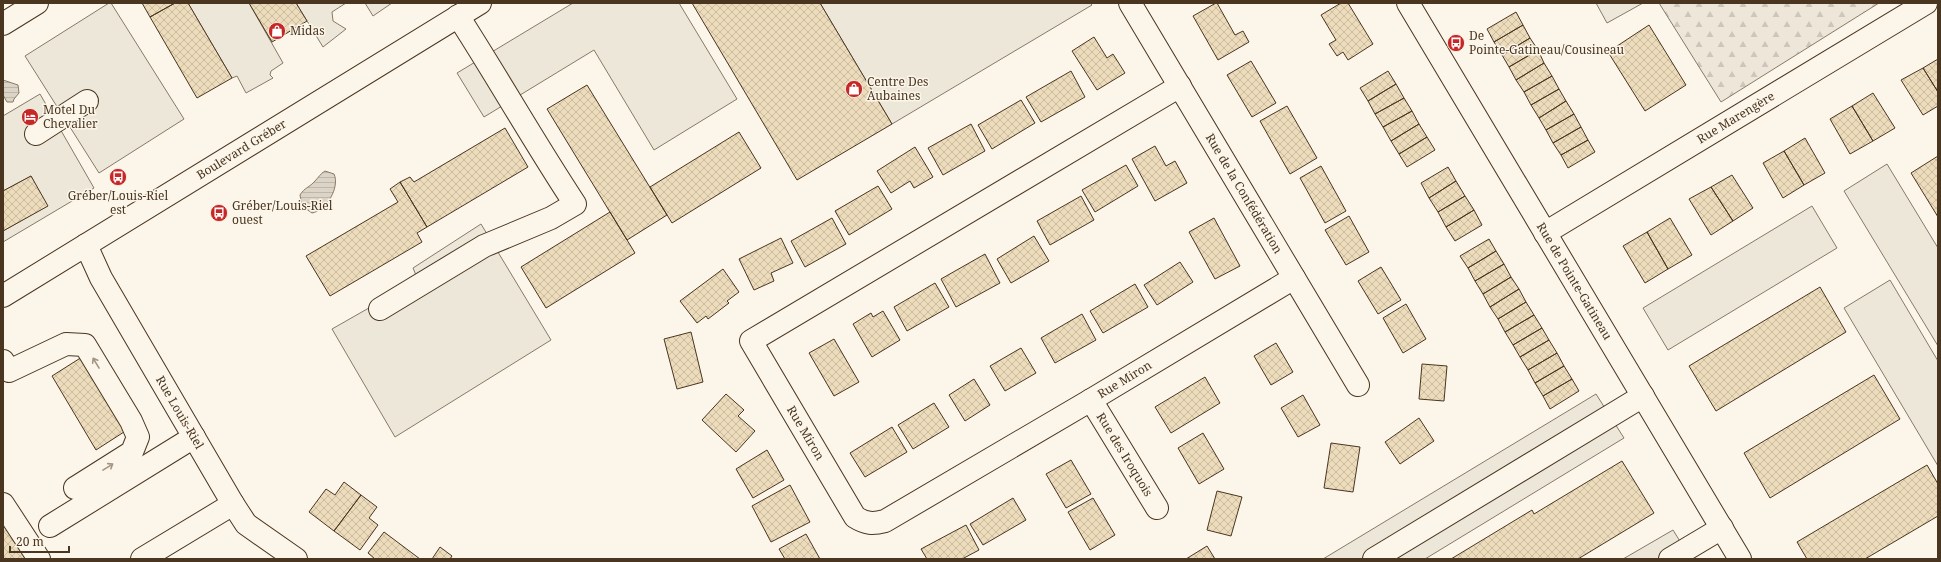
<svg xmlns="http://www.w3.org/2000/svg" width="1941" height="562" font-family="'Noto Serif',serif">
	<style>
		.forest { fill: url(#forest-firs); stroke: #887966 }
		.parking { fill: #ede7d9; stroke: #887966 }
		.water { fill: url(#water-rules); stroke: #887966 }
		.building { fill: url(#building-cross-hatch); stroke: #4a3520 }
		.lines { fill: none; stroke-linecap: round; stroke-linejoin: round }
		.minor-casing { stroke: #4a3520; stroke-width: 24 }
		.major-casing { stroke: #4a3520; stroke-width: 24 }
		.minor { stroke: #fbf6e9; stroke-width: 22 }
		.major { stroke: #fbf6e9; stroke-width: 22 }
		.oneway { stroke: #a29684 }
		.labels { text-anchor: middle; stroke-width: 3; stroke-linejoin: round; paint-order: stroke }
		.poi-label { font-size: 12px; fill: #4a3520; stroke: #fbf6e9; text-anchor: start }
		.street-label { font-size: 12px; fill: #4a3520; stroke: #fbf6e9 }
	</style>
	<defs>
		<pattern id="forest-firs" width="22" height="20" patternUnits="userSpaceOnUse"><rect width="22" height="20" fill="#ede6d9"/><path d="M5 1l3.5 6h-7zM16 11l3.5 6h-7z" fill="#cdc6ba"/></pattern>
		<pattern id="water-rules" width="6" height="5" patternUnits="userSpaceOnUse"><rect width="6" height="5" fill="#dcd4c6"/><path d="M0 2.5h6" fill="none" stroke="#beb7aa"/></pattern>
		<pattern id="building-cross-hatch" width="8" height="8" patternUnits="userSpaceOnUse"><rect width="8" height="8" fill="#ecdcbc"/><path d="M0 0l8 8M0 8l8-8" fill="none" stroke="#ccbda1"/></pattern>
	</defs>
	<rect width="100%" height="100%" fill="#fbf6e9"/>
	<path class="forest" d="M1659 3H1879L1721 102Z"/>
	<path class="parking" d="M109 3H111L184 119 99 173 25 56Z
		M188 3H249L283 63 271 71 270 75 273 78 246 93 237 76 232 78Z
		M296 3H346L332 12 333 21 346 29 323 47Z
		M365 3H392L373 16Z
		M573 3H679L737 99 654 150 594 50 484 117 457 73Z
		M820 3H1090L1092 5 892 124Z
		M1596 3H1643L1607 23Z
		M40 94 94 188 3 242V231L47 206 31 176 3 191V116Z
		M1887 164 1938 248V346L1844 191Z
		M1812 206 1837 248 1668 350 1643 308Z
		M481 224 551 340 395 437 332 329 418 280 413 268Z
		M1890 280 1938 361V466L1844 308Z
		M1596 394 1624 438 1425 559H1323Z
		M1673 530 1691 559H1623Z"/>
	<path class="water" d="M3 80 18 85 19 93 14 99 13 102H7L3 95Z
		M325 171 334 174C340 187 327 210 312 213L302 206 300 195C304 188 310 187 315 181 319 177 320 174 325 171Z"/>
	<path class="building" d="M142 3H175L150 17Z
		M175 3H188L232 78 197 98 150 17Z
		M249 3H296L307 21 272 42Z
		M692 3H820L892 124 797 180Z
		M1216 3H1217L1235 35 1243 31 1249 42 1218 60 1193 16Z
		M1341 3H1348L1373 44 1348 60 1343 52 1337 56 1329 44 1336 40 1321 15Z
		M1516 12 1523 25 1494 42 1487 29Z
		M1523 25 1530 38 1502 55 1494 42Z
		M1649 25 1686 85 1645 111 1608 52Z
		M1094 37 1107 58 1113 54 1125 73 1097 90 1072 51Z
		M1530 38 1538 50 1509 67 1502 55Z
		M1538 50 1544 63 1516 80 1509 67Z
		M1938 59V92L1923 68Z
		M1251 61 1276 103 1252 117 1227 75Z
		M1544 63 1552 76 1524 92 1516 80Z
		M1923 68 1938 92V106L1923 115 1901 80Z
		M1071 71 1085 97 1041 122 1026 97Z
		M1388 71 1396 84 1368 101 1360 88Z
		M1552 76 1559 89 1531 105 1524 92Z
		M1396 84 1404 98 1375 114 1368 101Z
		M587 85 667 215 627 240 547 109Z
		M1559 89 1566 101 1539 118 1531 105Z
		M1873 93 1895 128 1873 141 1852 106Z
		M1404 98 1412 111 1383 127 1375 114Z
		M1021 100 1035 123 992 149 978 125Z
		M1566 101 1574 114 1546 130 1539 118Z
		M1287 106 1317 158 1290 174 1260 121Z
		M1852 106 1873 141 1850 154 1830 119Z
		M1412 111 1419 124 1391 141 1383 127Z
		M1574 114 1581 127 1553 143 1546 130Z
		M971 124 985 151 943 175 928 148Z
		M1419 124 1427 137 1399 154 1391 141Z
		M1581 127 1588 140 1561 155 1553 143Z
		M505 128 528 167 427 227 400 182 410 177 414 182Z
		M739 132 761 168 672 223 650 187Z
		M1427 137 1435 150 1407 167 1399 154Z
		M1805 138 1825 173 1804 185 1784 151Z
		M1588 140 1595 152 1568 168 1561 155Z
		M1155 146 1166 166 1175 161 1187 183 1155 201 1132 159Z
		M915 147 933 177 914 188 910 181 891 193 877 171Z
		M1784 151 1804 185 1783 198 1763 163Z
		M1938 156V217L1911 173Z
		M1126 165 1138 186 1095 212 1082 190Z
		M1321 166 1346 211 1325 223 1300 178Z
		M1448 167 1456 181 1429 198 1421 183Z
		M1732 175 1753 208 1733 221 1711 187Z
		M31 176 48 206 3 231V191Z
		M1456 181 1465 196 1438 212 1429 198Z
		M400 182 427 227 417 233 422 242 330 296 306 256 398 202 390 189Z
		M878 186 892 209 849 235 835 211Z
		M1711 187 1733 221 1711 235 1689 199Z
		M1081 196 1094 220 1050 245 1037 221Z
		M1465 196 1474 210 1446 227 1438 212Z
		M1474 210 1482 225 1455 241 1446 227Z
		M610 212 635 253 546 308 521 267Z
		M1349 216 1369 252 1346 265 1325 230Z
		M832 218 846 244 805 267 791 241Z
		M1214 218 1240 266 1215 279 1189 232Z
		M1670 218 1692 255 1668 269 1647 232Z
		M1647 232 1668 269 1645 283 1623 246Z
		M1034 236 1049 261 1011 283 997 259Z
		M781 238 793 263 771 273 774 281 754 290 739 259Z
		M1489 239 1496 251 1468 268 1460 256Z
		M1496 251 1504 264 1475 281 1468 268Z
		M985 254 1000 283 956 307 941 279Z
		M1180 262 1193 282 1157 305 1144 285Z
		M1504 264 1511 277 1483 294 1475 281Z
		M1381 267 1401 300 1378 314 1358 281Z
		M723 269 739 292 727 301 729 303 708 319 706 316 697 323 680 301Z
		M1511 277 1519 289 1490 307 1483 294Z
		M935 283 949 307 907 331 894 307Z
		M1135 284 1148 307 1103 333 1090 311Z
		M1820 287 1846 332 1716 411 1689 366Z
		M1519 289 1526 302 1498 319 1490 307Z
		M1526 302 1534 315 1505 332 1498 319Z
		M1406 304 1426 339 1403 353 1383 318Z
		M883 311 900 340 872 357 853 324 871 313 873 317Z
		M1082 314 1096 340 1055 363 1041 338Z
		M1534 315 1542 328 1513 345 1505 332Z
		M1542 328 1549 340 1520 357 1513 345Z
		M691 332 703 382 677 389 664 339Z
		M834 339 859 382 834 396 809 353Z
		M1549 340 1557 353 1528 370 1520 357Z
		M1276 343 1293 372 1271 385 1254 356Z
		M1021 348 1036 373 1005 391 990 366Z
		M1557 353 1564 366 1535 383 1528 370Z
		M82 357 127 430 96 450 52 376Z
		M1422 364 1447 366 1444 401 1419 399Z
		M1564 366 1572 379 1543 396 1535 383Z
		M1874 375 1900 419 1770 498 1744 453Z
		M1205 377 1220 403 1171 433 1155 407Z
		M974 379 990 405 965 421 949 395Z
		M1572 379 1579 391 1550 409 1543 396Z
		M726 394 744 410 738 416 755 431 736 452 702 420Z
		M1303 395 1320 425 1298 437 1281 408Z
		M934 403 949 427 913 449 898 425Z
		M1419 418 1434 441 1400 464 1385 442Z
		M892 427 907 452 865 477 850 453Z
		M1203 433 1224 469 1199 484 1178 448Z
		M1331 443 1360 447 1353 492 1324 488Z
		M767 450 784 480 753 498 736 469Z
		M1071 460 1091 494 1066 508 1046 474Z
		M1622 461 1654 513 1578 559H1451L1532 510 1534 514Z
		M1927 465 1938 484V516L1865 559H1807L1797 542Z
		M344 482 361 495 334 531 309 512 326 489 335 495Z
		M790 485 810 522 771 542 752 506Z
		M1217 491 1242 497 1231 536 1207 530Z
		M361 495 377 507 369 518 378 525 360 550 334 531Z
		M1013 498 1026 520 983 545 970 524Z
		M1093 498 1115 535 1090 550 1068 512Z
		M3 522 26 559H3Z
		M966 525 979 550 962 559H927L921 549Z
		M384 532 420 559H375L368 553Z
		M806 534 820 559H785L779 549Z
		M1207 546 1215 559H1186Z
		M440 547 452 556 450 559H432Z"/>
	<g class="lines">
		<defs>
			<g id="minor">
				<path id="s1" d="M1130 3 1358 385"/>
				<path id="s2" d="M1408 3 1740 559"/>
				<path d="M3 24 37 3"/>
				<path id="s3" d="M1180 86 751 341 855 517C866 524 873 524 885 521L1091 400 1294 278"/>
				<path d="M36 134 87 101"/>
				<path id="s4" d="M1545 233 1926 3"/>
				<path id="s5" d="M86 245 101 278 233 504 246 524 296 559"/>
				<path d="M380 309 484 246 551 218 575 204C534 142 498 78 458 16"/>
				<path d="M3 361 9 371 66 344 85 345 131 421 138 437 132 452 75 488"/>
				<path id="s6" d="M1091 400 1157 508"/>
				<path d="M3 504 39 559"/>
				<path d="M50 526 194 437"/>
				<path d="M142 559 233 504"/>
				<path d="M1374 559 1643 396"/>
				<path d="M1670 559 1722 528"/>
			</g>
			<g id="major">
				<path id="s7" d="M3 296 480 3"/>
			</g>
		</defs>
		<use href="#minor" class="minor-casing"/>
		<use href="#major" class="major-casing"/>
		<use href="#minor" class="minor"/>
		<use href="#major" class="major"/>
	</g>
	<defs><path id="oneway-shaft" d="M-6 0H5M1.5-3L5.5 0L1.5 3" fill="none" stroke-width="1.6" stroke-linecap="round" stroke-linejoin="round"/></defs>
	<g class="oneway">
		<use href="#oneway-shaft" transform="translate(96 363) rotate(-121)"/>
		<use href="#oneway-shaft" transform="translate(108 467) rotate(-32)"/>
	</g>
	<defs>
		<symbol id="shop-disc" viewBox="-11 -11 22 22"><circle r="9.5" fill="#c62828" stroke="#fbf6e9"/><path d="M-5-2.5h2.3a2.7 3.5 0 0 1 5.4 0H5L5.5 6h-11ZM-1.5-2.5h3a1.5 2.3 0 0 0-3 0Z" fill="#fff"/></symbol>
		<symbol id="bus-disc" viewBox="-11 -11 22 22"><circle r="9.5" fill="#c62828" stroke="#fbf6e9"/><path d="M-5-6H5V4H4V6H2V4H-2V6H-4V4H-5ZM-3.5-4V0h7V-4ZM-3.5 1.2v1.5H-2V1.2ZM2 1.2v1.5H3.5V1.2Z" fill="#fff"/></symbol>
		<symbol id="hotel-disc" viewBox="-11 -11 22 22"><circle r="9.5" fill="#c62828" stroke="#fbf6e9"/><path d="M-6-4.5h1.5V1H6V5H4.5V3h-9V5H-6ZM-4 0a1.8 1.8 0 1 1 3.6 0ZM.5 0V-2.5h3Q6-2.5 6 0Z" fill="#fff"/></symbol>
	</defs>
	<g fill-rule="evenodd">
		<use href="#shop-disc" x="267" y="21" width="20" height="20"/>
		<use href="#bus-disc" x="1446" y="33" width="20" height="20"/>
		<use href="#shop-disc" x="844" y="79" width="20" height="20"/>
		<use href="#hotel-disc" x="20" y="107" width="20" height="20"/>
		<use href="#bus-disc" x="108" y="167" width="20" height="20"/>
		<use href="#bus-disc" x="209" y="203" width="20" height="20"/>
	</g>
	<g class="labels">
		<g class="poi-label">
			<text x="290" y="35">Midas</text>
			<text x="1469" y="40">De<tspan x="1469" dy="14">Pointe-Gatineau/Cousineau</tspan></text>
			<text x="867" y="86">Centre Des<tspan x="867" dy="14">Aubaines</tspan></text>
			<text x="43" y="114">Motel Du<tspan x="43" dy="14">Chevalier</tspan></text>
			<text x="118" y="200" text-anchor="middle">Gréber/Louis-Riel<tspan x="118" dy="14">est</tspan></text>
			<text x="232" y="210">Gréber/Louis-Riel<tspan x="232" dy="14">ouest</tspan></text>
		</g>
		<g class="street-label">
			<text dy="4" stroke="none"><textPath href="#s4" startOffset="223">Rue Marengère</textPath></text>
			<text dy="4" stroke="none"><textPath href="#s7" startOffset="280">Boulevard Gréber</textPath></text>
			<text dy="4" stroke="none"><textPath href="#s1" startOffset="222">Rue de la Confédération</textPath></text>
			<text dy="4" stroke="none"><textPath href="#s2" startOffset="324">Rue de Pointe-Gatineau</textPath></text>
			<text dy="4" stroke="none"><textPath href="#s3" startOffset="1013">Rue Miron</textPath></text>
			<text dy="4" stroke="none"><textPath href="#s5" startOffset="192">Rue Louis-Riel</textPath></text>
			<text dy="4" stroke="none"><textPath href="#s3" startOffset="606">Rue Miron</textPath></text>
			<text dy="4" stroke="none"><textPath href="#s6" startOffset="64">Rue des Iroquois</textPath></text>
		</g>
	</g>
	<rect width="1941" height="562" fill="none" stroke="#4a3520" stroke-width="8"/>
	<path d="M10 546v6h59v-6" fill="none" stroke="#4a3520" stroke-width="2"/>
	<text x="16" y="546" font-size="12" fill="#4a3520" stroke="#fbf6e9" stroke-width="3" paint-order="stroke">20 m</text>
</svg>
